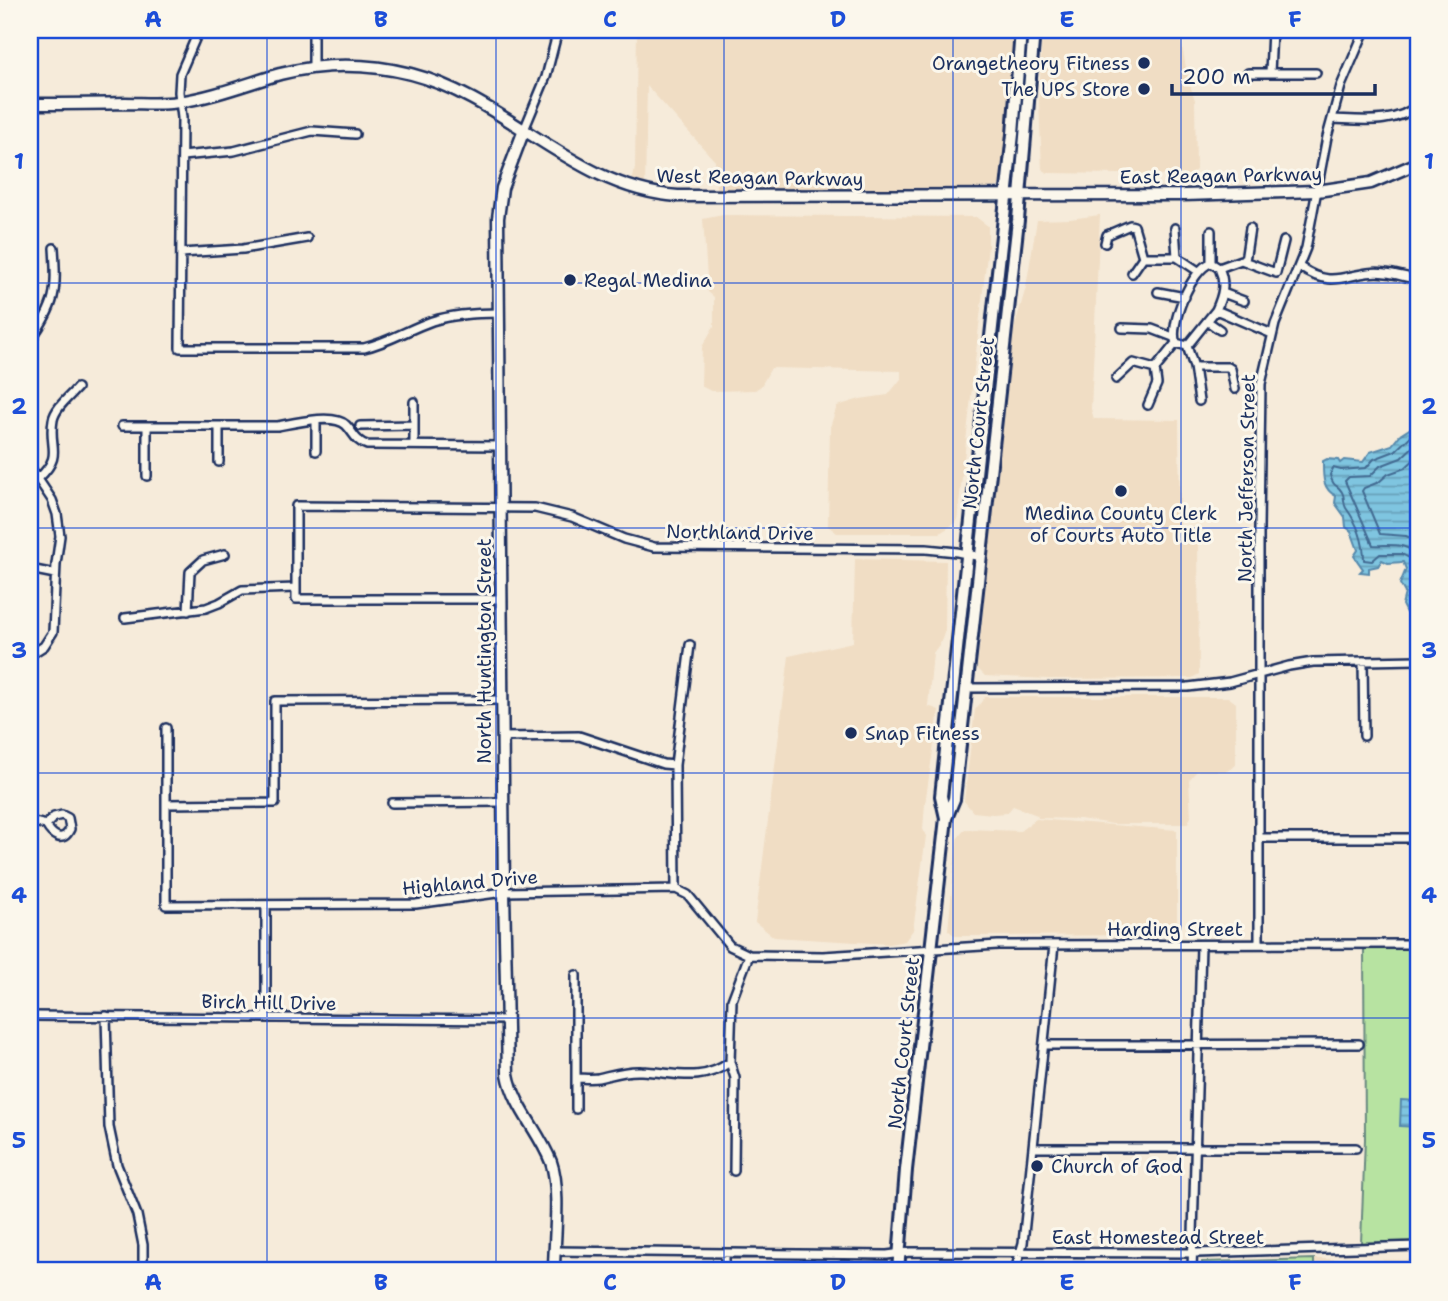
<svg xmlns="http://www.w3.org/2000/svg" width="1448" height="1301" font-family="'Shantell Sans',sans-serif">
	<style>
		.built { fill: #f0ddc4 }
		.park { fill: #b7e3a1; stroke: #698980; stroke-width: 2 }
		.water { fill: url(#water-rules); stroke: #5789ac; stroke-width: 2 }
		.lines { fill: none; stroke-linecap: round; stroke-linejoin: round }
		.shore { stroke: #436b92; stroke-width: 2 }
		.street-casing { stroke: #1b2f5e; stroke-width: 12 }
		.secondary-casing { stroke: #1b2f5e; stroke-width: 15 }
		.primary-casing { stroke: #1b2f5e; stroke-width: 16 }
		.street { stroke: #fbf7ec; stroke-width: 7 }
		.secondary { stroke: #fbf7ec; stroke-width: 10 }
		.primary { stroke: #fbf7ec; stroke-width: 10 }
		.grid { fill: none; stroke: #1d4ed8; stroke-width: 2; stroke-opacity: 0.55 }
		.poi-dot { fill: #1b2f5e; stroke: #fbf7ec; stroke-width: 2.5 }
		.labels { text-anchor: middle; stroke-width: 6; stroke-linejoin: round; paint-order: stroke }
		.poi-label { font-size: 19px; fill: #1b2f5e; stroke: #fbf7ec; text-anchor: start }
		.street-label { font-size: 19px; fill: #1b2f5e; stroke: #fbf7ec }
		.neatline { fill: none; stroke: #1d4ed8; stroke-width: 2.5 }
		.grid-label { font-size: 23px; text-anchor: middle; font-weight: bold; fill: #1d4ed8 }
	</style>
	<defs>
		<pattern id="water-rules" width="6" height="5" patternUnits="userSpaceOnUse" patternTransform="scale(1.75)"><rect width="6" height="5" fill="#7fc5e0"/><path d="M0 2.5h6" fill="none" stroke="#67a0b9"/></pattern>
	</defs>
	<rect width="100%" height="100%" fill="#f6ebda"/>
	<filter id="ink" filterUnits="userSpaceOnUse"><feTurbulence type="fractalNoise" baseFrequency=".0143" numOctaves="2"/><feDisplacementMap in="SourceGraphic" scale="14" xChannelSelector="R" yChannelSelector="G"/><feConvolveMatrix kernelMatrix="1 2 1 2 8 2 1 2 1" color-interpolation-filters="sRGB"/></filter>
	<g filter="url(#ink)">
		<path class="built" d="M637 30H1015L1003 176 998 187 971 191 716 192 715 161 647 86 645 189 629 180 633 178 635 168Z
			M1042 30H1169L1181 40 1188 79 1195 100 1196 170 1189 175 1048 173 1042 169 1039 102Z
			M723 215 976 217 988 226V246L957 522 940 533H837L828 526 830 427 837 406 860 399 888 395 901 379V371L771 368 761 386 755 390 711 391 701 386 702 347 714 326V297L708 292 703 219Z
			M1100 215 1091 409 1094 419 1179 420 1180 530 1198 534 1199 674 1192 678 1049 679 985 676 977 668 1012 336 1026 287 1037 220 1070 219Z
			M855 559 946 561 945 630 941 642 933 653 928 706 939 710 925 804 923 829 926 836 913 930 905 941 889 944 774 937 755 922 789 656 853 642Z
			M985 697H1228L1236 703V765L1227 771H1197L1194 774 1189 780 1191 817 1187 824H1113L1080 819 1038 818 1037 815 1013 806 1007 813 993 814 973 812 964 801 975 710Z
			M1036 819 1177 830V935L955 936 948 930 957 839 965 829 1020 831Z
			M1314 1259 1418 1260V1271H1202V1262Z"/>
		<path class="park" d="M1364 949H1418V1242L1361 1243 1365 1139Z
			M1314 1259V1271H1202V1262Z"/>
		<path class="water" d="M1414 426 1418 427V623L1414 612 1406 613 1402 605 1405 593 1400 584 1406 569 1403 562 1388 563 1382 560 1378 566 1369 568V573L1360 572 1363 569 1354 556 1358 550 1351 531 1346 527 1345 517 1335 503 1336 496C1322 489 1323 476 1323 461L1327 459 1338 460 1340 463 1344 460 1363 462 1370 452 1392 445 1400 435Z
			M1401 1100 1417 1101 1418 1127 1400 1126Z"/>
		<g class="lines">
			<path class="shore" d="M1418 433 1413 434 1395 451 1374 459 1366 468 1341 470 1333 468 1330 475C1334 489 1337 483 1342 492 1345 497 1343 503 1346 508 1357 523 1364 542 1364 560L1372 561 1380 554H1402L1409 558 1413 569 1410 577 1411 594 1409 602 1418 606
				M1418 442 1401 458 1380 466 1370 476 1349 477 1345 481 1373 545C1389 546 1409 541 1418 558
				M1418 456 1405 468 1388 474 1379 482 1364 488 1362 491 1380 534 1406 536 1418 541"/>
			<defs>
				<path id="street" d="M199 30 180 74 179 92 182 118 180 348H364C389 342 409 329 432 321 454 314 476 313 499 313
					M460 30H465
					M1272 30 1270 73H1316
					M313 68V30
					M1248 73H1270
					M1333 119C1361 120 1396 125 1418 105
					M524 130 546 77 558 30
					M182 156 234 151 312 131 355 134
					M1413 166 1418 177
					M1175 228 1177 257
					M1211 231V263
					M1105 243 1107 235 1130 225 1134 226 1143 257H1177L1198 271
					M181 253 243 249 307 238
					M1245 261 1250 228
					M1300 267C1336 293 1351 268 1386 273 1397 274 1407 278 1418 279
					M1219 268 1241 260 1276 273 1284 241
					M1132 273 1143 257
					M1158 292 1185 297
					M1223 293 1244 301
					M1216 310 1187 346 1176 343C1168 326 1192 268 1211 263L1219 268C1226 283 1223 295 1216 310L1272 334
					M1207 321 1220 330
					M1122 328 1152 329 1173 337
					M30 341C56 304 57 293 54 248
					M1187 346 1194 367 1199 401
					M1194 367H1228L1231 369 1235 389
					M1116 379 1133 363 1155 369 1176 343
					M414 402V445
					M1148 405 1157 384 1155 369
					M316 420V451
					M122 426H278C294 423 334 413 346 425 354 433 355 441 367 445L500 446
					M219 426V462
					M360 426 414 425
					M30 467 52 500 57 514 60 536 56 564 53 632 44 646 30 655
					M147 476V426
					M39 478C64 454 48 448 53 420 55 408 69 397 77 388
					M30 569 55 574
					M501 599H296V506L535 508 572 517 624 539 654 547 926 549 957 552 981 557
					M188 611 190 572 203 560 225 554
					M125 618 206 608 219 603 242 590 296 588
					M1363 661 1364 736
					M966 688 1188 687 1230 682 1289 666 1313 662 1418 660
					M166 728V905L416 904 504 892 676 889 688 895 730 946 749 955 823 956 998 945 1418 944
					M502 737 579 736 663 764 675 765
					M392 803 503 802
					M166 804 275 803V701L502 700
					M30 821 46 825C52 836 63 844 70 829L68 818 62 815 54 817 46 825
					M1259 838H1418
					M676 889 675 765 690 645
					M266 905V1018
					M1259 944V529L1261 384 1275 324 1306 248 1327 137 1341 86 1365 30
					M30 1016 508 1020
					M106 1016 109 1127 117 1165 137 1215 143 1245V1271
					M1045 1045 1359 1044
					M576 1078C583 1078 591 1079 598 1078 612 1075 625 1070 641 1071 674 1072 700 1084 730 1062
					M576 1109V975
					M1033 1148H1356
					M734 1171 735 1078 730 1062 732 1000 749 955
					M554 1251 887 1255 910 1252 1197 1253 1418 1246
					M725 1254V1271
					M1015 1271 1023 1243 1054 945
					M1192 1271 1201 945"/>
				<path id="secondary" d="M30 104C62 104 93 104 125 103 143 103 161 105 178 102 213 97 246 84 280 74 324 63 367 63 411 74 508 99 575 189 678 196L1184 195 1317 191 1371 183 1418 163
					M524 130 502 188 498 218 504 892 508 1074C514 1107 539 1131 551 1162 561 1190 554 1240 554 1271"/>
				<path id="primary" d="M946 818 941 796 1013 134 1021 30
					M898 1271 906 1170 946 818 954 799 1018 220 1034 30"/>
			</defs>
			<use href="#street" class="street-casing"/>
			<use href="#secondary" class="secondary-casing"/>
			<use href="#primary" class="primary-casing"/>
			<use href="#street" class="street"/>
			<use href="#secondary" class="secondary"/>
			<use href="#primary" class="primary"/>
		</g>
	</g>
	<path class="grid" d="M267 30V1271M496 30V1271M724 30V1271M953 30V1271M1181 30V1271M30 283H1418M30 528H1418M30 773H1418M30 1018H1418"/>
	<g class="poi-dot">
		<circle cx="1144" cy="63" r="7"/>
		<circle cx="1144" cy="89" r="7"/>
		<circle cx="570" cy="280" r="7"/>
		<circle cx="1121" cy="491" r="7"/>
		<circle cx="851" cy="733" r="7"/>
		<circle cx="1037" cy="1166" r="7"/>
	</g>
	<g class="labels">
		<g class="poi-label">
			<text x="1130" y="70" text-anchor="end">Orangetheory Fitness</text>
			<text x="1130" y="96" text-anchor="end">The UPS Store</text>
			<text x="584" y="287">Regal Medina</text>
			<text x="1121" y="520" text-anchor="middle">Medina County Clerk<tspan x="1121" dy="22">of Courts Auto Title</tspan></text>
			<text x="865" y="740">Snap Fitness</text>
			<text x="1051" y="1173">Church of God</text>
		</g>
		<g class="street-label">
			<text transform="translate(1221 175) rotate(-1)" y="7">East Reagan Parkway</text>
			<text transform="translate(760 177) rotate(1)" y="7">West Reagan Parkway</text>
			<text transform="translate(978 423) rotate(-84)" y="7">North Court Street</text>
			<text transform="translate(1246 478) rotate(-89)" y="7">North Jefferson Street</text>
			<text transform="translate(740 532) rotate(1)" y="7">Northland Drive</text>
			<text transform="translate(484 651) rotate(-90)" y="7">North Huntington Street</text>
			<text transform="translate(470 882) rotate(-5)" y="7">Highland Drive</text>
			<text x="1175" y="936">Harding Street</text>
			<text transform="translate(269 1002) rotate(1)" y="7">Birch Hill Drive</text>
			<text transform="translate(903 1043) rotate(-84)" y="7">North Court Street</text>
			<text x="1158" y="1244">East Homestead Street</text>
		</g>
	</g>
	<rect width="1448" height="1301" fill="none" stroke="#fbf7ec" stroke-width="77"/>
	<path d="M1172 84v10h203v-10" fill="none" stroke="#1b2f5e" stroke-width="3.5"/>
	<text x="1182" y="84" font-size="21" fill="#1b2f5e" stroke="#fbf7ec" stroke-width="5" paint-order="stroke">200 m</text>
	<rect x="38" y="38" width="1372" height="1224" class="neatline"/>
	<g class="grid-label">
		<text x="153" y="27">A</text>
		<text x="381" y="27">B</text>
		<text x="610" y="27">C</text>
		<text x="838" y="27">D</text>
		<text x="1067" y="27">E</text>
		<text x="1295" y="27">F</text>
		<text x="19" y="169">1</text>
		<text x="1429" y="169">1</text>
		<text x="19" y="414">2</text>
		<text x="1429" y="414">2</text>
		<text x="19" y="658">3</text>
		<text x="1429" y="658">3</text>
		<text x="19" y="903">4</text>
		<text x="1429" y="903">4</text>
		<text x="19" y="1148">5</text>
		<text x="1429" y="1148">5</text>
		<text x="153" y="1290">A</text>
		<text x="381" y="1290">B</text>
		<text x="610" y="1290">C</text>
		<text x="838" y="1290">D</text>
		<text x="1067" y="1290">E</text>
		<text x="1295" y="1290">F</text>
	</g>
</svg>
